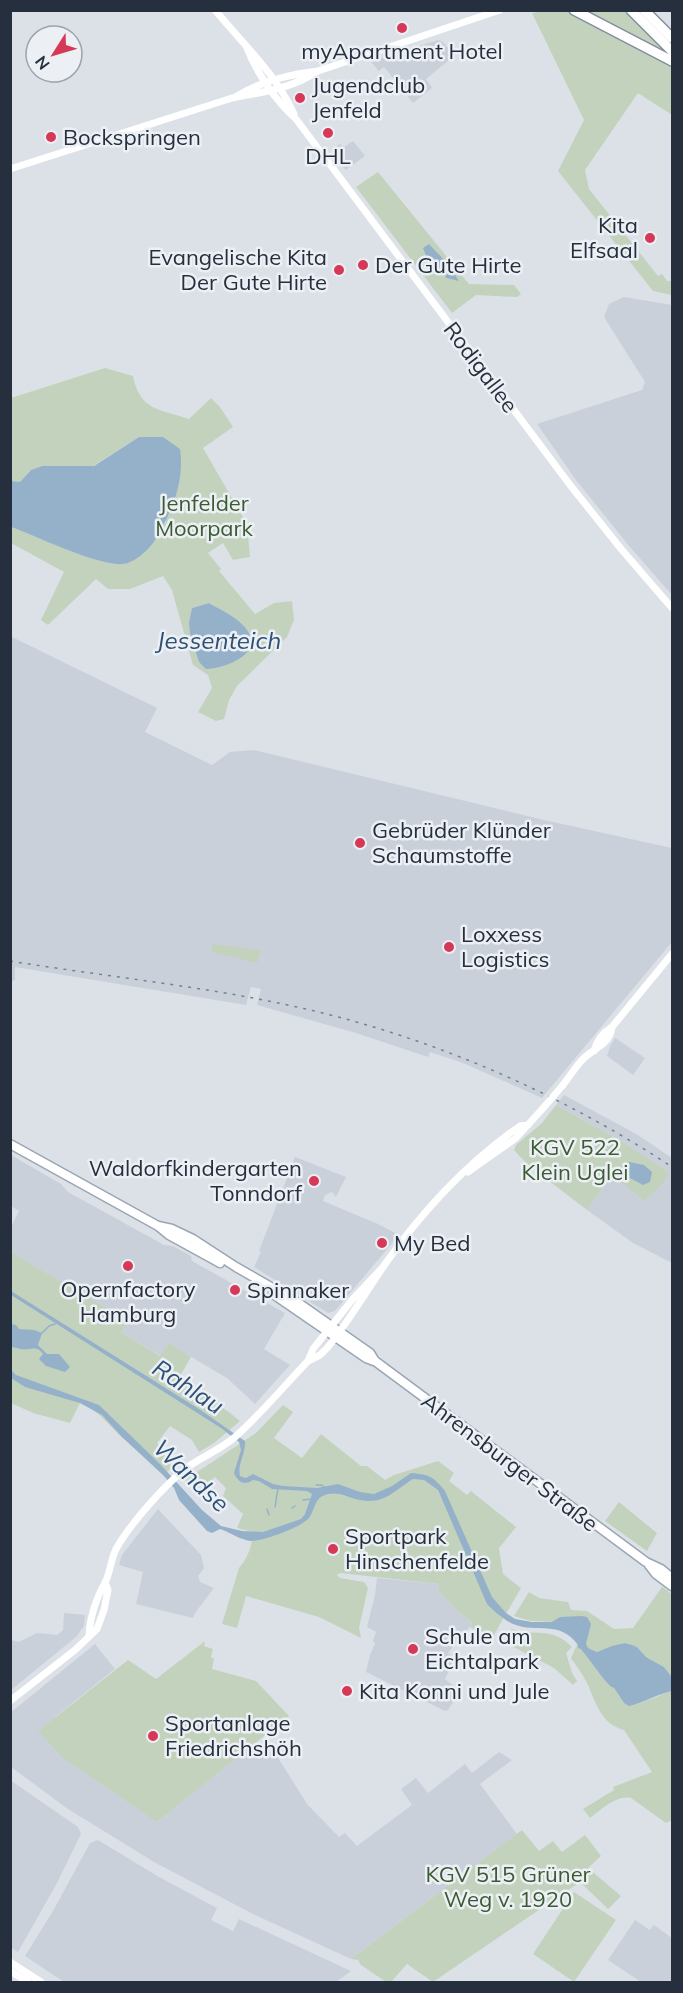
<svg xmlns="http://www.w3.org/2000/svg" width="683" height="1993" font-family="Mulish,sans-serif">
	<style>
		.built { fill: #cad0d9 }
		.green { fill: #c3d2bd; fill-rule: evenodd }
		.water { fill: #95b1ca }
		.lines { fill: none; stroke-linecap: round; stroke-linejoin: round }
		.stream { stroke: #95b1ca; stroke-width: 1.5 }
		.primary-casing { stroke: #9ba6b4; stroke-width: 11 }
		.motorway-casing { stroke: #838f9f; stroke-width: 12 }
		.secondary { stroke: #fff; stroke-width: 7 }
		.primary { stroke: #fff; stroke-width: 8 }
		.motorway { stroke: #fff; stroke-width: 9 }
		.rail { stroke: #758192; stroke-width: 1.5; stroke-dasharray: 3 6; stroke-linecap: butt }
		.secondary-bridge { stroke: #fff; stroke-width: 7 }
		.poi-dot { fill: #d53957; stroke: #ecf0f5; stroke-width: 2 }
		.labels { text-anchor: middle; stroke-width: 5; stroke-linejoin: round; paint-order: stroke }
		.poi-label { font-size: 22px; fill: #252f3e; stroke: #ecf0f5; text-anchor: start }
		.street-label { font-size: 22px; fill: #252f3e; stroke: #ecf0f5 }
		.park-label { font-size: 22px; fill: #3b5b32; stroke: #ecf0f5 }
		.water-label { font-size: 24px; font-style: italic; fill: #2d5074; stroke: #ecf0f5 }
	</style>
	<rect width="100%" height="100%" fill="#dce1e7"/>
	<path class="built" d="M438 40 443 42 454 56 426 79 432 88 413 103 384 67 379 71 371 62Z
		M353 141 365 156 346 170 341 165 342 159 334 148 340 144 344 147Z
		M624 297 672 305V595L630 547 576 480 537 424 642 390 645 382 604 317 609 304Z
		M10 636 157 708 145 732 212 765 230 752 254 750 544 820 672 848V942L542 1098 463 1063 430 1052 428 1057 356 1033 257 1005 261 989 251 987 246 1005 15 967V980L11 982Z
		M615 1038 645 1058 633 1075 607 1056 610 1046Z
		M564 1095 638 1135 672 1158V1263L633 1243 587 1210 612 1174 670 1173 623 1142 556 1105Z
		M11 1155 61 1184 68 1192 164 1245 173 1246 191 1256 192 1261 285 1313 264 1349 290 1365 255 1404 227 1378 169 1344 161 1356 121 1332 127 1321 11 1252V1227L19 1211 11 1206Z
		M295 1157 346 1177 336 1197 332 1192 325 1195 323 1201 378 1224 399 1235 335 1311 328 1313 254 1267 261 1252 259 1251Z
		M158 1509 201 1555 204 1568 198 1576 200 1582 214 1588 195 1613 193 1618 136 1604 143 1572 119 1565 122 1555Z
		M377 1578 440 1584 439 1591 457 1611 473 1623 448 1653 455 1658 445 1679 460 1691 448 1710 445 1711 366 1672 370 1655 375 1644 373 1641 376 1632 367 1627 375 1595Z
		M64 1613 85 1615 84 1626 76 1637 11 1690V1640L19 1642 37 1633 57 1635 63 1630Z
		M95 1644 115 1669 55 1717 157 1822 256 1742 277 1756 307 1804 339 1837 345 1833 357 1846 412 1805 401 1789 416 1778 428 1793 465 1764 472 1773 499 1752 512 1760 480 1784 517 1834 351 1959 251 1913 154 1862 68 1809 11 1767 10 1713Z
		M10 1780 78 1827 81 1834 57 1883 18 1952 10 1947Z
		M98 1840 159 1877 217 1908 211 1920 233 1931 239 1919 351 1971 336 1982H64L25 1956 53 1911 90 1843Z
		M635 1920 650 1930 654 1925 672 1938V1982H641L608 1960Z"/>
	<path class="green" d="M543 11H568L653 54 672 67V115L638 93 585 170 589 189 658 276 662 274 667 281H672V295L653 291 558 171 584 120 532 13Z
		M584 11H624L672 57Z
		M378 172 469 284 514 285 521 294 517 297 476 295 452 313 356 187Z
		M105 368 133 376C140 411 160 409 189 419L211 398 220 407 233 427 203 448 244 519 248 534 250 557 233 560 223 543 208 553 221 569 219 571 255 614 274 603 292 601 294 620 287 637 237 686 229 700 224 719 216 721 198 712 212 688 208 675 193 665 172 590 163 576 130 589H108L96 579 48 625 41 620 64 572 11 543V527C37 535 102 569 126 563 147 558 157 538 166 521L139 437 93 466H42L31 470 20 482 11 481V398ZM209 603C221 610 254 628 251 644 250 647 248 650 247 653L199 662 189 622 192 608Z
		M213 944 261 950 257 963 211 952Z
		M556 1105 623 1142 670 1173 661 1185 644 1201 612 1174 587 1210 527 1164 514 1150 516 1145 542 1123Z
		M11 1252 128 1321 121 1332 160 1356 169 1343 191 1357 180 1376 198 1388 240 1421 214 1443 199 1452 192 1440 170 1426 157 1443 175 1465 163 1475C151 1462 138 1451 124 1439 108 1425 101 1412 80 1403L70 1423 33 1413 11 1403Z
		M283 1405 293 1412 274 1438 302 1458 321 1434 361 1466H367L385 1480 394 1475 438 1461 454 1473 449 1481 467 1495 471 1491 516 1527 499 1548 503 1574 521 1588 491 1640 470 1627 473 1623 457 1611 439 1591V1584L340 1573 337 1575 340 1578 364 1582 368 1588 359 1628 361 1638 319 1617 246 1596 237 1628 222 1624 239 1568C248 1558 252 1546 253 1532L237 1528 243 1514 223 1496 226 1488 215 1477 207 1485 199 1478 196 1480 193 1478 188 1484 185 1480 256 1433Z
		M619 1502 657 1533 647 1551 605 1521Z
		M662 1587 672 1594V1677L664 1667 646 1657 637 1647 625 1643 597 1652 588 1648 584 1653 610 1686 614 1688 624 1703C641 1708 655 1695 672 1691V1820L666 1823 631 1798C616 1795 601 1810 590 1818L583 1809 614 1790 613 1787 652 1772 624 1730C601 1724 596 1703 587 1683 583 1674 576 1666 571 1658L584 1629 582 1623 531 1621 514 1616 529 1592 539 1598 568 1602 571 1610 587 1611 614 1629 633 1628Z
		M512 1629C536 1637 552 1626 572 1647L566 1653 572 1673 577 1681 573 1685 554 1668 504 1642Z
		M205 1641 204 1646 213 1649 211 1657 214 1659 212 1669 256 1681 289 1716 157 1822 63 1758 38 1731 128 1660 156 1679Z
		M522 1830 539 1851 553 1841 562 1852 585 1835 601 1856 588 1868 621 1896 608 1909 580 1882 433 1982 407 1964 391 1982H386L361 1965 358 1960 351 1959Z
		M574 1892 616 1920 574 1982 533 1954Z"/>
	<path class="water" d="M429 244 447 263 459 281 446 278C441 262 440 271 429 263L423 248Z
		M139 437H163L180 449C184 475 176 501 164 524 156 541 146 556 128 563 106 571 35 535 11 527V481L20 482 31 470 42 466H94Z
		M209 603C221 610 239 618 247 630 264 655 224 668 206 669L199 662 190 633 189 622 192 608Z
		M629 1162 644 1165 652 1172 650 1182 643 1185 626 1176 621 1167Z
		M11 1291 199 1409 245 1441C246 1454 237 1464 240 1476L246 1478 253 1474 273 1484 283 1486 317 1488 338 1484 360 1492 374 1494 392 1486 411 1473C430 1475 433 1476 445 1491L492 1597 506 1613 515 1619 532 1622H552L560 1617 582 1616 587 1617 591 1624 586 1644 588 1648 597 1652 612 1646 625 1643 632 1645 637 1647 646 1657 664 1667 672 1677V1691C657 1694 644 1703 629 1706L624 1703 614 1688 610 1686 603 1678 581 1649 578 1648V1645C559 1619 537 1634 513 1624 504 1620 494 1611 487 1604L438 1490 424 1480 413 1479C391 1493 383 1506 355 1499 346 1496 338 1492 328 1494 314 1497 316 1508 309 1518 302 1527 261 1542 250 1541 239 1539 231 1533 220 1529L212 1533 207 1531 179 1500 174 1488 163 1475 122 1437 102 1415 80 1403 25 1387 11 1378 10 1369 16 1375 99 1405 160 1464 202 1510 221 1526 242 1531 263 1532 301 1519 305 1514 312 1494 307 1491 272 1489 259 1481 253 1480C244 1486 238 1482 234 1473L241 1450 239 1442 221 1428 11 1295Z
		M11 1324 16 1325 19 1329 34 1330 42 1333 38 1345 47 1354H59L70 1367 65 1372 46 1366 39 1359 43 1354C36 1344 30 1351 20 1349 17 1348 14 1347 11 1347Z"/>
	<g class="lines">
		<path class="stream" d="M42 1333 49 1326 55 1324
			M316 1485H322L325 1488
			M303 1500 312 1499
			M275 1507 278 1488
			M292 1508 295 1506
			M267 1509 269 1515"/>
		<defs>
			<path id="primary" d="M10 1144 158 1226 169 1235 220 1263
				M158 1226 172 1229 193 1239 236 1267 297 1302 370 1353 375 1361 646 1562 661 1569 672 1578
				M273 1294 366 1358 374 1361
				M649 1565 656 1574 672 1586"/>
			<path id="motorway" d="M574 10 672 61
				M631 10 672 51
				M644 10 672 38"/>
		</defs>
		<use href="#primary" class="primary-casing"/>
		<use href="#motorway" class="motorway-casing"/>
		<path class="secondary" d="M215 10C243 44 276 74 294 114
			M247 48C257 74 276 101 296 119L570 485 622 550 672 608
			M237 96C260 82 291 74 318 71L500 10
			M10 169 232 98C263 92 291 89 318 71
			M594 1051C597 1040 603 1032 612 1027L672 954
			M563 1085C570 1076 576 1066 584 1058 596 1047 610 1044 612 1027
			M468 1172 516 1138 545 1106
			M308 1361 320 1355 328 1347C348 1322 365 1294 383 1267 420 1214 467 1163 520 1126L528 1125
			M89 1635C90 1618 96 1598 105 1583 110 1573 111 1559 116 1549 130 1524 163 1487 185 1469 201 1457 220 1450 235 1437 261 1414 284 1386 308 1361L313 1349 352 1300 384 1266
			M10 1701 75 1650 97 1629 104 1610 108 1590 105 1582
			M10 1962 41 1982
			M10 1971 28 1982"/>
		<use href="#primary" class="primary"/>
		<use href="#motorway" class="motorway"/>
		<path class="rail" d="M10 961C121 979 234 989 342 1018 458 1049 572 1101 672 1167"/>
		<path class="secondary-bridge" d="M545 1106 563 1085"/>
	</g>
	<g class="poi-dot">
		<circle cx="402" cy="28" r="6"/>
		<circle cx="300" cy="98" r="6"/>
		<circle cx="328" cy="133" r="6"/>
		<circle cx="51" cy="137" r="6"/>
		<circle cx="650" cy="238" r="6"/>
		<circle cx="363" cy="265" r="6"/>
		<circle cx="339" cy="270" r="6"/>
		<circle cx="360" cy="843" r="6"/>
		<circle cx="449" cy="947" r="6"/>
		<circle cx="314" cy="1181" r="6"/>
		<circle cx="382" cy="1243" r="6"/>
		<circle cx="128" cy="1266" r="6"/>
		<circle cx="235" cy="1290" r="6"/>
		<circle cx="333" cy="1549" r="6"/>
		<circle cx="413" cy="1649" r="6"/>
		<circle cx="347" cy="1691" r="6"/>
		<circle cx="153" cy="1736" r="6"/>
	</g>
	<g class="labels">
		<g class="poi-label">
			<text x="402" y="59" text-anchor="middle">myApartment Hotel</text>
			<text x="312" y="93">Jugendclub<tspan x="312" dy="25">Jenfeld</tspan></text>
			<text x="63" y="145">Bockspringen</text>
			<text x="328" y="164" text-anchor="middle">DHL</text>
			<text x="638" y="233" text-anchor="end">Kita<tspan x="638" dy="25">Elfsaal</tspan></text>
			<text x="327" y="265" text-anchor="end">Evangelische Kita<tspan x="327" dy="25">Der Gute Hirte</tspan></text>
			<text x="375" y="273">Der Gute Hirte</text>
			<text x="372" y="838">Gebrüder Klünder<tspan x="372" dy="25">Schaumstoffe</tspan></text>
			<text x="461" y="942">Loxxess<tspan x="461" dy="25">Logistics</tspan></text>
			<text x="302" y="1176" text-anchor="end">Waldorfkindergarten<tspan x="302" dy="25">Tonndorf</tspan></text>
			<text x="394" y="1251">My Bed</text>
			<text x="128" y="1297" text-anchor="middle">Opernfactory<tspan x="128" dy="25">Hamburg</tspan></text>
			<text x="247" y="1298">Spinnaker</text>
			<text x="345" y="1544">Sportpark<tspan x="345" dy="25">Hinschenfelde</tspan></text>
			<text x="425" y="1644">Schule am<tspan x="425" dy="25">Eichtalpark</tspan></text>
			<text x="359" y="1699">Kita Konni und Jule</text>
			<text x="165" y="1731">Sportanlage<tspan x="165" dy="25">Friedrichshöh</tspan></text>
		</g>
		<g class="street-label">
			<text transform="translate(481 367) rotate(53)" y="8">Rodigallee</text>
			<text transform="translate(510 1462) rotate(37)" y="8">Ahrensburger Straße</text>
		</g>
		<g class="park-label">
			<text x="204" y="511">Jenfelder<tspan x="204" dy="25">Moorpark</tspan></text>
			<text x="575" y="1155">KGV 522<tspan x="575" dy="25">Klein Uglei</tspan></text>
			<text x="508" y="1882">KGV 515 Grüner<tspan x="508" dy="25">Weg v. 1920</tspan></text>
		</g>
		<g class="water-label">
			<text x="219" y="649">Jessenteich</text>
			<text transform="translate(188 1387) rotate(33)" y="8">Rahlau</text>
			<text transform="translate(191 1476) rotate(43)" y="8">Wandse</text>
		</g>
	</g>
	<rect width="683" height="1993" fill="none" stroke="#252f3e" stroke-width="24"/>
	<g transform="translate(54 54) rotate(233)"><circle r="28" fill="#ecf0f5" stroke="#9ca3ac" stroke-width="1.5"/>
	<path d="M0-4.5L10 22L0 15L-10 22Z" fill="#d53957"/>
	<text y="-9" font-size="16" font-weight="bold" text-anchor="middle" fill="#252f3e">N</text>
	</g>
</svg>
